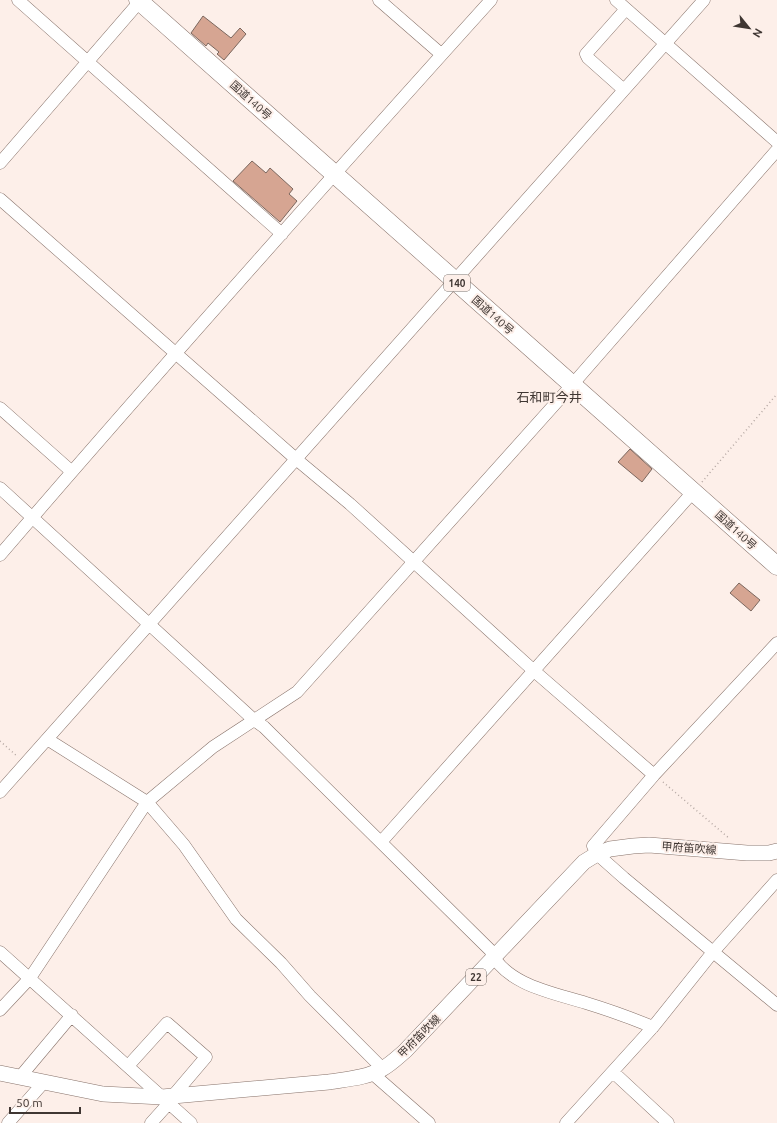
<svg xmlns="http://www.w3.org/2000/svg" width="777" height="1123" font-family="Ubuntu,'Noto Sans JP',sans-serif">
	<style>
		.building { fill: #d6a592; stroke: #7b675e }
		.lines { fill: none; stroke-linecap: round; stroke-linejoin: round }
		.minor-casing { stroke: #87726a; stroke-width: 13 }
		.major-casing { stroke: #87726a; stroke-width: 16 }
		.highway-casing { stroke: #87726a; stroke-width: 19 }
		.path { stroke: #b5a8a3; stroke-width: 1.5; stroke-dasharray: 1 3; stroke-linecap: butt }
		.minor { stroke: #fff; stroke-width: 12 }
		.major { stroke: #fff; stroke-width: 15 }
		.highway { stroke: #fff; stroke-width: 18 }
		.labels { text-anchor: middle; stroke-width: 4; stroke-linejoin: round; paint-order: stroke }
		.shield { fill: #fdefe9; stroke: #786e69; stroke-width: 1 }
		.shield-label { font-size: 10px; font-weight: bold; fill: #3f3632 }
		.street-label { font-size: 11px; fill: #3f3632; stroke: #fdefe9 }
		.quarter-label { font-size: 13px; fill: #3f3632; stroke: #fdefe9 }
	</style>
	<rect width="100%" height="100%" fill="#fdefe9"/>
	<path class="building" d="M203 16 231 38 240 28 246 34 224 60 217 54 219 52 208 43 206 46 191 33Z
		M252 161 266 173 270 168 293 189 289 194 297 201 280 222 233 181Z
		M630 449 652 469 642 482 618 462Z
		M739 583 760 600 751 611 730 593Z"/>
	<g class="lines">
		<defs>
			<path id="minor" d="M18 0 282 234
				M379 0 441 54
				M616 0 777 142
				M624 90 588 58 586 54 626 9
				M0 163 141 0
				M0 199 296 459 350 504 533 670 654 775
				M0 408 71 471
				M0 488 254 720 264 727 490 950C505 985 554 993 586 1003 609 1010 631 1018 653 1027
				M0 555C161 368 325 184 491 0
				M777 643 654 775 593 846 597 854 624 878 777 1005
				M47 739 147 802 184 845 236 919 281 963 310 996 383 1069
				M0 792 704 0
				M381 842 693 492
				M0 952 191 1123
				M0 1010 30 978 147 802 213 747 297 692 572 385 777 150
				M128 1066 167 1023 206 1057 172 1097
				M613 1072 668 1123
				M373 1074 429 1123
				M20 1077 72 1015
				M8 1123 44 1082
				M151 1123 169 1103
				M566 1123 653 1027 713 952 777 880"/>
			<path id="major" d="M0 1073 103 1094 162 1097 329 1082C347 1079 366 1078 382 1069 391 1064 398 1057 405 1051L584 862 597 854 610 849 633 846 649 845 747 853H769L777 851"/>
			<path id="highway" d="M138 0 777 566"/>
		</defs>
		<use href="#minor" class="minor-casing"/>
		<use href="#major" class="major-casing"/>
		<use href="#highway" class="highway-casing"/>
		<path class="path" d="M702 482 777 394
			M0 741 18 757
			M663 782 730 839"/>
		<use href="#minor" class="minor"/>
		<use href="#major" class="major"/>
		<use href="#highway" class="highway"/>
	</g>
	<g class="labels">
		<g class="shield">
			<rect x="444" y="275" width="26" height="16" rx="3"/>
			<rect x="466" y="969" width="20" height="16" rx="3"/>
		</g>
		<g class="shield-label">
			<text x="457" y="287">140</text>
			<text x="476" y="981">22</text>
		</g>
		<g class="street-label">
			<text transform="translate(251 100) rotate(42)" y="4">国道140号</text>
			<text transform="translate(493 315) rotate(41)" y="4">国道140号</text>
			<text transform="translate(736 530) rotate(42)" y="4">国道140号</text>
			<text transform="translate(689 848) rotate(4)" y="4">甲府笛吹線</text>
			<text transform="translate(419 1036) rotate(-45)" y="4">甲府笛吹線</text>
		</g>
		<g class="quarter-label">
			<text x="549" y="402">石和町今井</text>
		</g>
	</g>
	<g transform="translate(749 28) rotate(120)" stroke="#fdefe9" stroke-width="3" paint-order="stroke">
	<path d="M0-3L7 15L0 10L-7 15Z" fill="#3f3632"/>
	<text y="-6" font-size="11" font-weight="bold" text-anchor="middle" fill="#3f3632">N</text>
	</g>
	<path d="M10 1107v6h70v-6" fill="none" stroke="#3f3632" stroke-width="2"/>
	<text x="16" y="1107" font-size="12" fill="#3f3632" stroke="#fdefe9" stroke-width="3" paint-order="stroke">50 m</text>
</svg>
